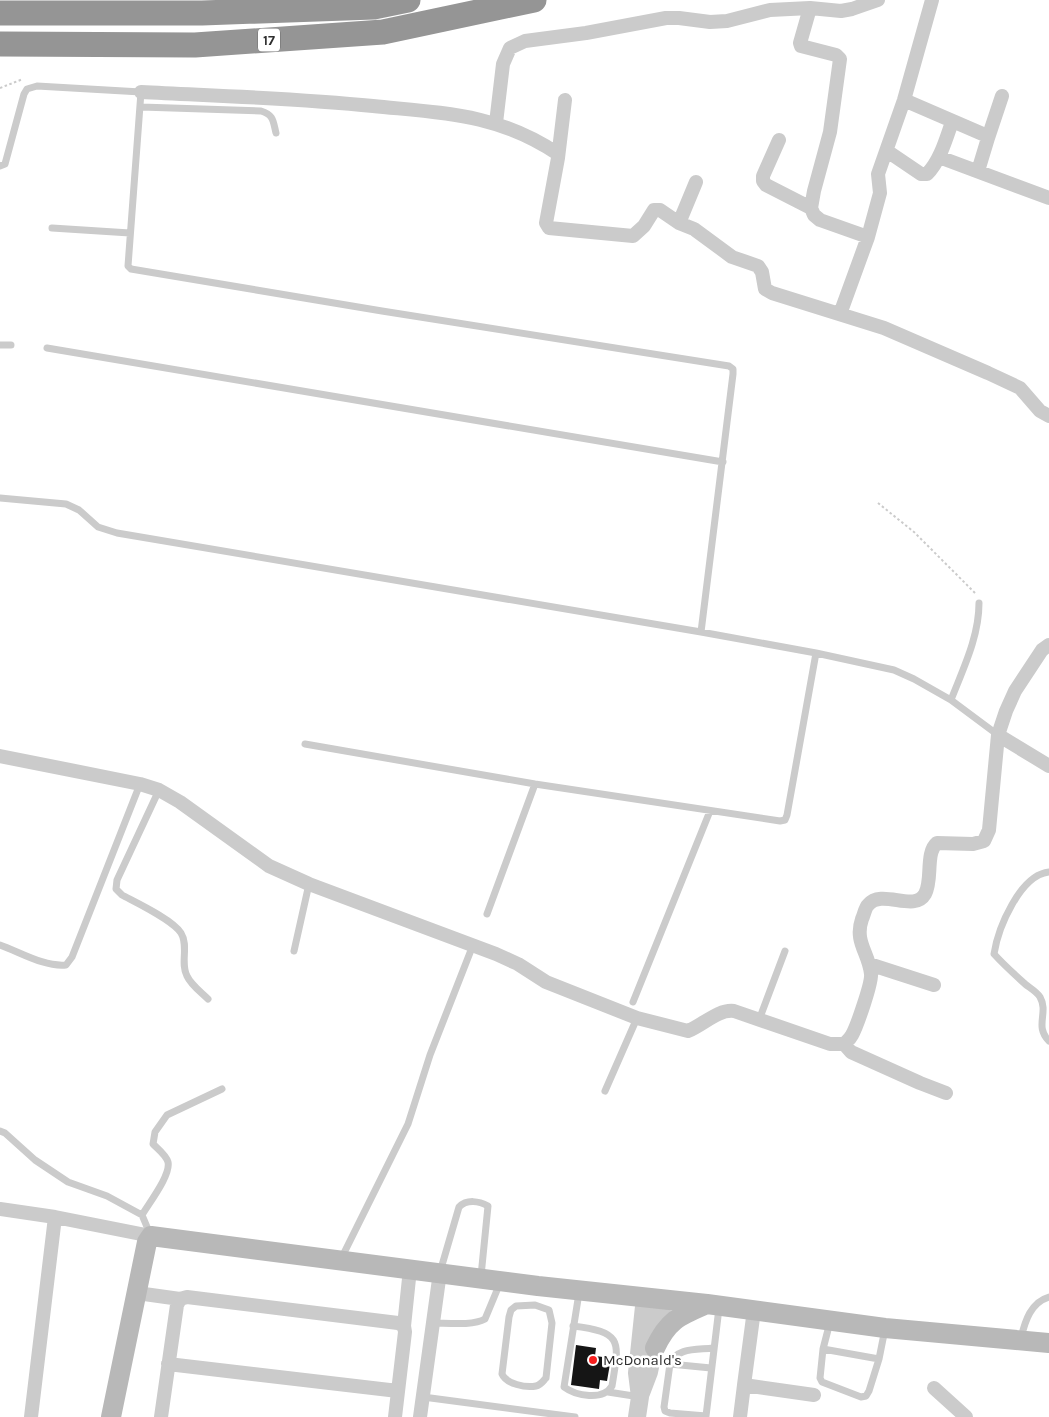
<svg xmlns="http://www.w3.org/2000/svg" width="1049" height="1417" font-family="Karla,sans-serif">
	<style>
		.building { fill: #151515 }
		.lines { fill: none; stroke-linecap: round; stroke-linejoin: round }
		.path { stroke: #cbcbcb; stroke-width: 2; stroke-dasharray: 2.5 2.5; stroke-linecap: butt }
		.service { stroke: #cbcbcb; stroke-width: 7 }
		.minor { stroke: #cbcbcb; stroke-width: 14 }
		.tertiary { stroke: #cbcbcb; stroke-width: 18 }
		.secondary { stroke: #b8b8b8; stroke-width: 20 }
		.motorway { stroke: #959595; stroke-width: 25 }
		.poi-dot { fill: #f71f1e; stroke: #fff; stroke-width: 2 }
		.labels { text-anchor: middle; stroke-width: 5; stroke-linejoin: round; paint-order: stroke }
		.shield { fill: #fff; stroke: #6d6d6d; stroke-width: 1 }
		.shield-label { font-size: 14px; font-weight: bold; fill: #2e2e2e }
		.poi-label { font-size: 15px; fill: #2e2e2e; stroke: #fff; text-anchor: start }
	</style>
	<rect width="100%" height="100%" fill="#fff"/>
	<path class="building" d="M576 1345 596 1348 595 1356 611 1358 607 1381 600 1380 599 1389 571 1385Z"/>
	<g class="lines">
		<path class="path" d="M0 88 23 79
			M878 503 914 532 976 594"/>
		<path class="service" d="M141 107 261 111C274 115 273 121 276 133
			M0 166 5 164 24 94 27 89 37 86 141 92 128 266 131 269 382 311 729 366 733 369V374L701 632
			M52 228 130 233
			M0 345H11
			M47 348 723 462
			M0 498 66 504 79 510 98 527 117 533 701 632 816 653 894 670 914 679 951 700 998 735
			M951 700C963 669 979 637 979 603
			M305 744 535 784 780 821 785 820 787 815 816 653
			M159 790 117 880 116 889 122 895C137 903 173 920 181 933 189 946 180 963 187 976 191 985 201 992 208 999
			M1049 872C1020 875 998 928 994 954 1004 965 1014 974 1025 984 1030 988 1037 992 1040 997 1049 1013 1034 1026 1049 1041
			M487 914 535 784
			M0 945C20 952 44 967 66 965L72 957 140 784
			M294 951 309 884
			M633 1002 710 811
			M759 1020 785 951
			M605 1091 637 1018
			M0 1131 5 1133 35 1160 68 1182 107 1196 142 1215 150 1234
			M142 1215C149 1203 171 1175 168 1162 166 1155 158 1149 153 1144L155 1132 167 1115 222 1089
			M341 1259 408 1124 430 1055 473 945
			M440 1272 459 1207C467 1199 479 1201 488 1206L481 1276
			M535 1305 549 1310 552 1323 546 1378C543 1381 541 1385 536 1386 526 1388 506 1384 502 1374L509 1317 511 1310 516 1306Z
			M830 1322 823 1349 820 1378 822 1382 861 1397 866 1396 869 1391 879 1359 885 1329
			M433 1323C447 1323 473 1326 485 1319L500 1283
			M573 1326C624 1332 619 1342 612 1386 603 1401 576 1396 564 1387L579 1293
			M1021 1338C1025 1321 1031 1302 1049 1297
			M713 1348C697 1350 677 1347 670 1364L664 1407 665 1411 670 1413 706 1416 719 1308
			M823 1349 879 1359
			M670 1364 711 1368
			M608 1392 640 1397
			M423 1397 575 1417"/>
		<path class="minor" d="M810 8 800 43 801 46 836 55 840 59 830 132 814 191 811 208
			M141 92C219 96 296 98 373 106 442 113 497 113 558 154
			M565 100 558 158 546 223 549 228 633 236 644 226 654 210H660L679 223 694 229 732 257 758 266 762 272 765 289 772 293 884 328 988 373 1020 388 1040 411 1049 416
			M904 100 985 135 988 138 978 171
			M496 123 503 64 510 48 525 41 586 33 666 18H679L710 22 727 21 770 10 810 8 841 11 852 9 878 0
			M988 138 1002 96
			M779 140 763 176V181L766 185 811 208 814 215 820 220 868 237
			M887 151 921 174H927C940 161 946 139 952 122
			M939 157 1049 198
			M679 223 696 182
			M840 314 868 237 880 193 878 174 904 100 932 0
			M998 735 1049 766
			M0 756 140 784 159 790 180 802 269 866 309 884 496 954 518 964 546 982 637 1018 688 1031C703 1025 718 1009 734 1011L830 1044H844C847 1041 850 1039 852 1035 857 1026 872 983 871 974 869 953 854 942 862 919 864 915 865 908 868 905 882 888 914 913 925 894 933 880 925 853 937 843L973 844 984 841 989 830 998 735 1006 711 1015 691 1042 650 1049 645
			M869 964 934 985
			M844 1044 851 1052 920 1083 946 1093
			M0 1209 55 1217 151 1236
			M137 1293 180 1299
			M404 1326 410 1269
			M168 1364 398 1391
			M744 1385 754 1310
			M934 1388 966 1417
			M31 1417 55 1217
			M161 1417 177 1305 180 1299 187 1297 398 1323 404 1326 405 1332 395 1417
			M420 1417 440 1272
			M740 1417 744 1385 814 1395"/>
		<path class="tertiary" d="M641 1393 649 1372 664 1299
			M637 1417 640 1397 637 1373 645 1297"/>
		<path class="secondary" d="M655 1348C668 1320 679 1316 707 1304
			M111 1417 147 1242 151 1236 538 1286 707 1304 885 1328 1049 1343"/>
		<path class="motorway" d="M0 13H202L374 7 408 0
			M0 44 195 45 383 32 534 0"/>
	</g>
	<circle class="poi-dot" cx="593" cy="1360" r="5"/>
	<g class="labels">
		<rect class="shield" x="258" y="28.5" width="22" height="23" rx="4"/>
		<g class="shield-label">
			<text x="269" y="45">17</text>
		</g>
		<g class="poi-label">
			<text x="603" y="1365">McDonald's</text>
		</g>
	</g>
</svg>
